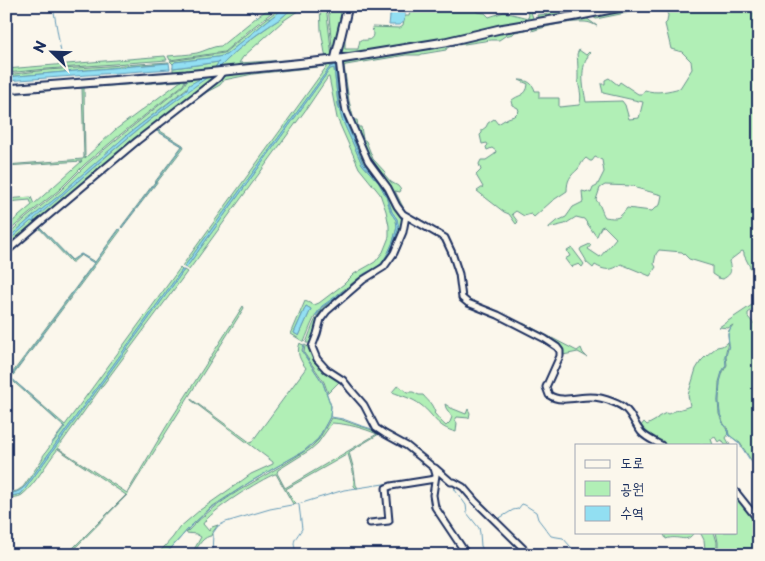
<svg xmlns="http://www.w3.org/2000/svg" width="765" height="561" font-family="'Playpen Sans','Poor Story',sans-serif">
	<style>
		.green { fill: #b1efb6; stroke: #668f8a; fill-rule: evenodd }
		.water { fill: #92dff2; stroke: #6299b7 }
		.lines { fill: none; stroke-linecap: round; stroke-linejoin: round }
		.stream { stroke: #6299b7; stroke-width: 1 }
		.minor-casing { stroke: #1b2f5e; stroke-width: 9 }
		.secondary-casing { stroke: #1b2f5e; stroke-width: 11 }
		.minor { stroke: #fbf7ec; stroke-width: 5 }
		.secondary { stroke: #fbf7ec; stroke-width: 7 }
	</style>
	<rect width="100%" height="100%" fill="#fbf7ec"/>
	<filter id="ink" filterUnits="userSpaceOnUse"><feTurbulence type="fractalNoise" baseFrequency=".02" numOctaves="2"/><feDisplacementMap in="SourceGraphic" scale="10" xChannelSelector="R" yChannelSelector="G"/><feConvolveMatrix kernelMatrix="1 2 1 2 8 2 1 2 1" color-interpolation-filters="sRGB"/></filter>
	<g filter="url(#ink)">
		<path class="green" d="M273 6H280L252 28 224 52 170 60 168 56C177 55 187 55 197 53 205 51 213 46 221 46L258 16Z
			M283 6H287L267 21 226 55 218 57 175 62 173 64 170 61 224 53 253 29Z
			M295 6H305L283 21 243 57 239 63 316 58 318 60 218 69C236 50 258 33 280 19 285 15 290 10 295 6Z
			M320 6H326L332 57H333L328 6H347L335 56 333 58 326 59 321 30Z
			M426 6H474L477 12 485 13 489 17 504 12 528 18 529 15 526 6H529L534 21 450 39 341 56 340 55 342 41 345 40V49H358L360 40C371 41 375 39 372 27L400 28 403 26 405 16H409L410 12H416L419 9Z
			M586 6H614L538 20 537 15 548 14 549 11 572 9Z
			M642 6H660L596 19 593 17Z
			M663 6H759V271L751 269 744 255V252L742 251 729 261C731 271 733 273 723 279L718 278 712 274V266L689 259 682 252 659 250 656 254 654 264 656 267 650 276 621 264C612 271 605 271 595 265L593 268 586 262V260L580 250 581 248 590 244 591 245 588 249 600 257 616 238 604 226 601 227 597 236H596L584 219 576 217 565 224 548 228 555 222 566 217 573 207 583 202 582 191 586 192 587 191 591 193 593 188 597 186 604 172 602 160 595 157 592 161H590L586 158C582 161 581 165 578 169 570 176 567 180 567 191L552 201 534 217 531 214 524 216 516 211 512 214 518 222 516 224 509 214 504 212 477 191 483 187 476 175 481 170 479 164 481 160H486L495 154 496 151 492 148 487 150 486 147 488 145 487 143 482 144 480 135 482 133V130L486 127 488 123 494 119 498 124 508 118 514 116 519 111 518 108 512 105 511 101C518 94 527 97 528 84L519 80C527 80 533 83 535 91H539V98H559V107L579 105C583 97 579 89 578 80 578 71 578 62 577 54L579 50 586 55 589 52 590 53C579 68 583 85 586 102L622 101 625 105 629 119 639 118 643 102 603 93 601 84H605V80L609 78 618 85 620 82 638 94H642L645 90C656 94 669 91 680 88L692 69 691 61 682 52 671 49 665 24 667 22 668 15ZM605 185 634 186 636 188 662 195 660 205 656 207 652 211 627 208C619 219 618 219 605 217 601 211 601 205 596 200L600 188Z
			M586 18 597 26C593 24 589 22 585 22 569 21 547 26 532 31L534 26Z
			M531 28 526 30 515 32 513 34 505 36 499 40H491L451 46 447 48 446 50 422 54 420 55H406L346 65 344 66 349 101 354 120H357L358 127H361L363 139 366 141 373 159 385 172 384 174 391 182 398 186 401 190 400 192 395 191 405 211 404 212 389 186 368 158 349 114 345 97 341 63 343 61 436 48 499 32Z
			M165 56 167 60 47 69 6 73V69Z
			M169 62V63L6 77V75L47 70Z
			M219 62 213 70 176 73 173 71V67L174 68Z
			M334 63 337 64 346 115 401 215 402 226 395 247 383 266 335 301 317 326 311 343H306C312 328 316 312 329 302 315 309 310 328 304 342L291 334 305 301 314 305 319 303 344 284 354 274 375 262 383 252 389 237V226L386 211 380 194 359 168 337 118 329 77H328L307 108 189 270 186 268 312 94 330 69 334 68 338 104 342 119 362 164 379 183 386 196 391 213 396 220 397 227 393 242 388 253 382 263 378 267 364 274 337 295 347 290 364 275 378 268 382 263 389 254 394 242 398 227 397 219 392 212 387 196 380 182 363 163 344 118 339 104 334 65 330 67 184 267 182 266 327 66 253 74 224 80 220 85 207 92 157 129 183 145 184 147 122 228 121 227 182 146 155 130 222 75ZM306 306 311 309 299 336 294 333Z
			M214 74 215 78 113 158 6 250V243L31 221 35 222 33 219C66 193 97 164 129 137 155 116 181 96 208 76L189 85 187 88 127 135 76 180 61 194 31 218 6 240V236L26 218 60 191 86 165 117 139 183 86 186 82V77Z
			M185 77V81L183 85 116 138 85 164 59 190 25 217 6 234V227L32 205 30 200 6 202V199L31 197 34 204 82 161 6 166V165L83 159 84 157 82 88 6 94V91ZM181 81 115 130 85 158 84 88Z
			M38 225 72 260 81 254 95 262 119 229 121 230 11 378 65 425 180 268 182 270 26 485C20 492 15 493 6 494V493L17 491 23 487 43 458V456L51 445V444L64 427 6 375V373L10 376 94 263 81 255 73 262H71L37 226Z
			M572 248 584 264 582 267 579 264 571 267 565 259 570 256 567 251Z
			M184 270 187 272 100 389 58 448 127 493 166 427 243 306 244 308 127 495 68 555H66L126 495 58 449C47 462 35 485 22 495 18 498 12 497 6 498V497L21 494 25 489Z
			M759 275V305L748 313V317L754 324 759 325V469L751 460 740 443 729 435 728 429 724 424 720 414 719 401 720 382 723 372 727 365 726 356 729 345 728 334 729 330 733 325 728 328 719 327 755 303 754 300 756 294 754 286Z
			M523 323 577 351 581 348 583 353 587 357 578 352 563 355V352L560 345 521 325Z
			M728 342 725 356 726 365 722 372 719 382 718 401 719 414 723 424 727 430 728 435 726 438 730 445H725L722 440 718 442 715 437 711 439 713 445H665L650 437 645 433 640 427 644 422 647 425 656 420 658 417 666 413 668 414C675 410 683 409 690 406L688 395 696 369 701 361 707 355 717 347 722 346Z
			M300 343 301 344 304 345 302 350 303 353 323 383 331 406 330 417 318 439 304 451 250 482 210 508 190 527 165 555H157L173 537 179 528 200 510 240 482 251 474 273 464V462L191 400V399L251 443 306 368C300 360 296 353 300 343Z
			M305 345 308 347 344 383 342 384 339 382 328 393 324 382 304 353Z
			M398 385 407 392H413L419 395H423C429 402 431 402 435 412L434 413C438 417 441 422 446 426L450 422 452 417 446 408 445 404 451 408 466 414 468 409 470 413 469 418 457 417 455 420 457 423 456 432C436 427 435 416 421 405 412 398 402 396 392 392Z
			M331 418C343 419 349 423 360 426 367 428 373 430 379 434L349 452 354 470 356 485 358 488H356L354 486 353 471 348 454 286 489 292 499 296 503 293 504 276 474H275C261 479 209 512 203 524L209 531 212 527 218 525 212 533 211 536H210C200 539 199 547 192 555H191L201 537 196 534 186 533C224 492 269 477 312 446L319 439ZM332 423C348 424 363 428 377 434L285 488 277 473 278 470 310 450 318 443Z
			M736 495 759 523V555H718V542L716 532H736Z
			M663 532H694C687 545 679 534 666 539Z
			M700 532H714L717 542V555H701L705 549 704 540Z"/>
		<path class="water" d="M287 6H295C290 10 285 15 280 19 257 33 236 50 218 69L213 70 219 62 173 68V64L175 62 218 57 226 55 267 21Z
			M391 7 406 8 404 21 399 25H389Z
			M169 63 170 69 6 81V77Z
			M335 65 339 104 344 118 363 163 380 182 387 196 392 212 397 219 399 227 394 242 389 254 382 263 378 268 364 275 347 290 322 307 316 316H315L322 306 346 289 364 274 377 267 382 263 388 253 393 242 397 227 396 220 391 213 386 196 379 183 362 164 342 119 338 104 334 68 330 69 312 94 186 268 184 267 330 67Z
			M205 76H209C182 96 155 115 130 136 97 163 67 192 34 219V222L31 221 6 243V240L31 218 61 194 76 180 127 135 187 89 189 85Z
			M182 270H184L25 489 21 494 6 497V494C15 493 20 492 26 485Z
			M306 306 311 309 299 336 294 333Z"/>
		<g class="lines">
			<path class="stream" d="M53 6 63 64
				M247 6 258 17
				M38 226 72 261 81 254 94 263
				M122 227 183 146 156 130
				M731 327 728 334 729 345 725 356 726 365 722 372 720 382 718 401 720 414 723 424 727 429 729 435 739 443 750 460 759 471
				M6 374 10 378 120 229
				M11 378 65 427 52 444
				M331 417 343 419 359 425 372 429
				M378 427 407 443
				M373 429 392 441
				M410 445 421 453 430 462
				M458 481C468 485 472 493 478 500 485 507 492 512 498 519L513 510 518 509 522 504 525 505 536 512 538 519 551 536 563 538 577 554 579 555 582 553 586 555
				M454 485 455 490 466 505 467 513 479 528 480 533 481 546 486 555
				M165 555 190 527 210 509 250 482 304 451 318 439 330 417 331 406 323 383 303 353V350L304 345
				M212 555 213 533 218 526 226 522 270 509 302 503 344 490 430 477 433 475V473
				M298 555C291 541 294 541 302 529L299 505"/>
			<defs>
				<path id="minor" d="M339 59 343 95 346 111 368 161 388 188 397 206 403 214 445 238 452 253 459 274 462 298 468 303 498 315 545 339 557 347 560 351V356L546 387 549 395C560 403 577 397 590 397 598 397 606 399 613 402 632 409 630 418 641 432 646 438 654 441 661 445
					M406 216 403 232 394 253 384 267 363 280 327 311 321 319 317 334 312 347 317 359 326 369 343 380 350 389 364 405 376 428 385 434 407 446 434 468 436 475 433 495 435 507 467 555
					M6 252 43 220 137 141 218 78 223 71
					M435 468 451 482H454L463 487 475 501 530 555
					M736 492 759 521
					M370 523 389 521 386 488 391 486 435 479"/>
				<path id="secondary" d="M335 60 348 6
					M6 89 186 75 334 60 445 42 500 29 576 16 626 6"/>
			</defs>
			<use href="#minor" class="minor-casing"/>
			<use href="#secondary" class="secondary-casing"/>
			<use href="#minor" class="minor"/>
			<use href="#secondary" class="secondary"/>
		</g>
	</g>
	<rect width="765" height="561" fill="none" stroke="#fbf7ec" stroke-width="25"/>
	<rect x="12" y="12" width="740" height="536" fill="none" stroke="#1b2f5e" stroke-width="2" filter="url(#ink)"/>
	<rect x="575" y="444" width="162" height="90" fill="#fbf7ec" stroke="#a1a7b3"/>
	<rect x="585" y="460" width="25" height="8" fill="#fbf7ec" stroke="#a1a7b3"/>
	<text x="620" y="468" font-size="15" fill="#1b2f5e">도로</text>
	<rect x="585" y="481" width="25" height="15" fill="#b1efb6" stroke="#a1a7b3"/>
	<text x="620" y="494" font-size="15" fill="#1b2f5e">공원</text>
	<rect x="585" y="506" width="25" height="15" fill="#92dff2" stroke="#a1a7b3"/>
	<text x="620" y="518" font-size="15" fill="#1b2f5e">수역</text>
	<g transform="translate(52 52) rotate(293)" stroke="#fbf7ec" stroke-width="4" paint-order="stroke">
	<path d="M0-4L9 19L0 12L-9 19Z" fill="#1b2f5e"/>
	<text y="-8" font-size="14" font-weight="bold" text-anchor="middle" fill="#1b2f5e">N</text>
	</g>
</svg>
